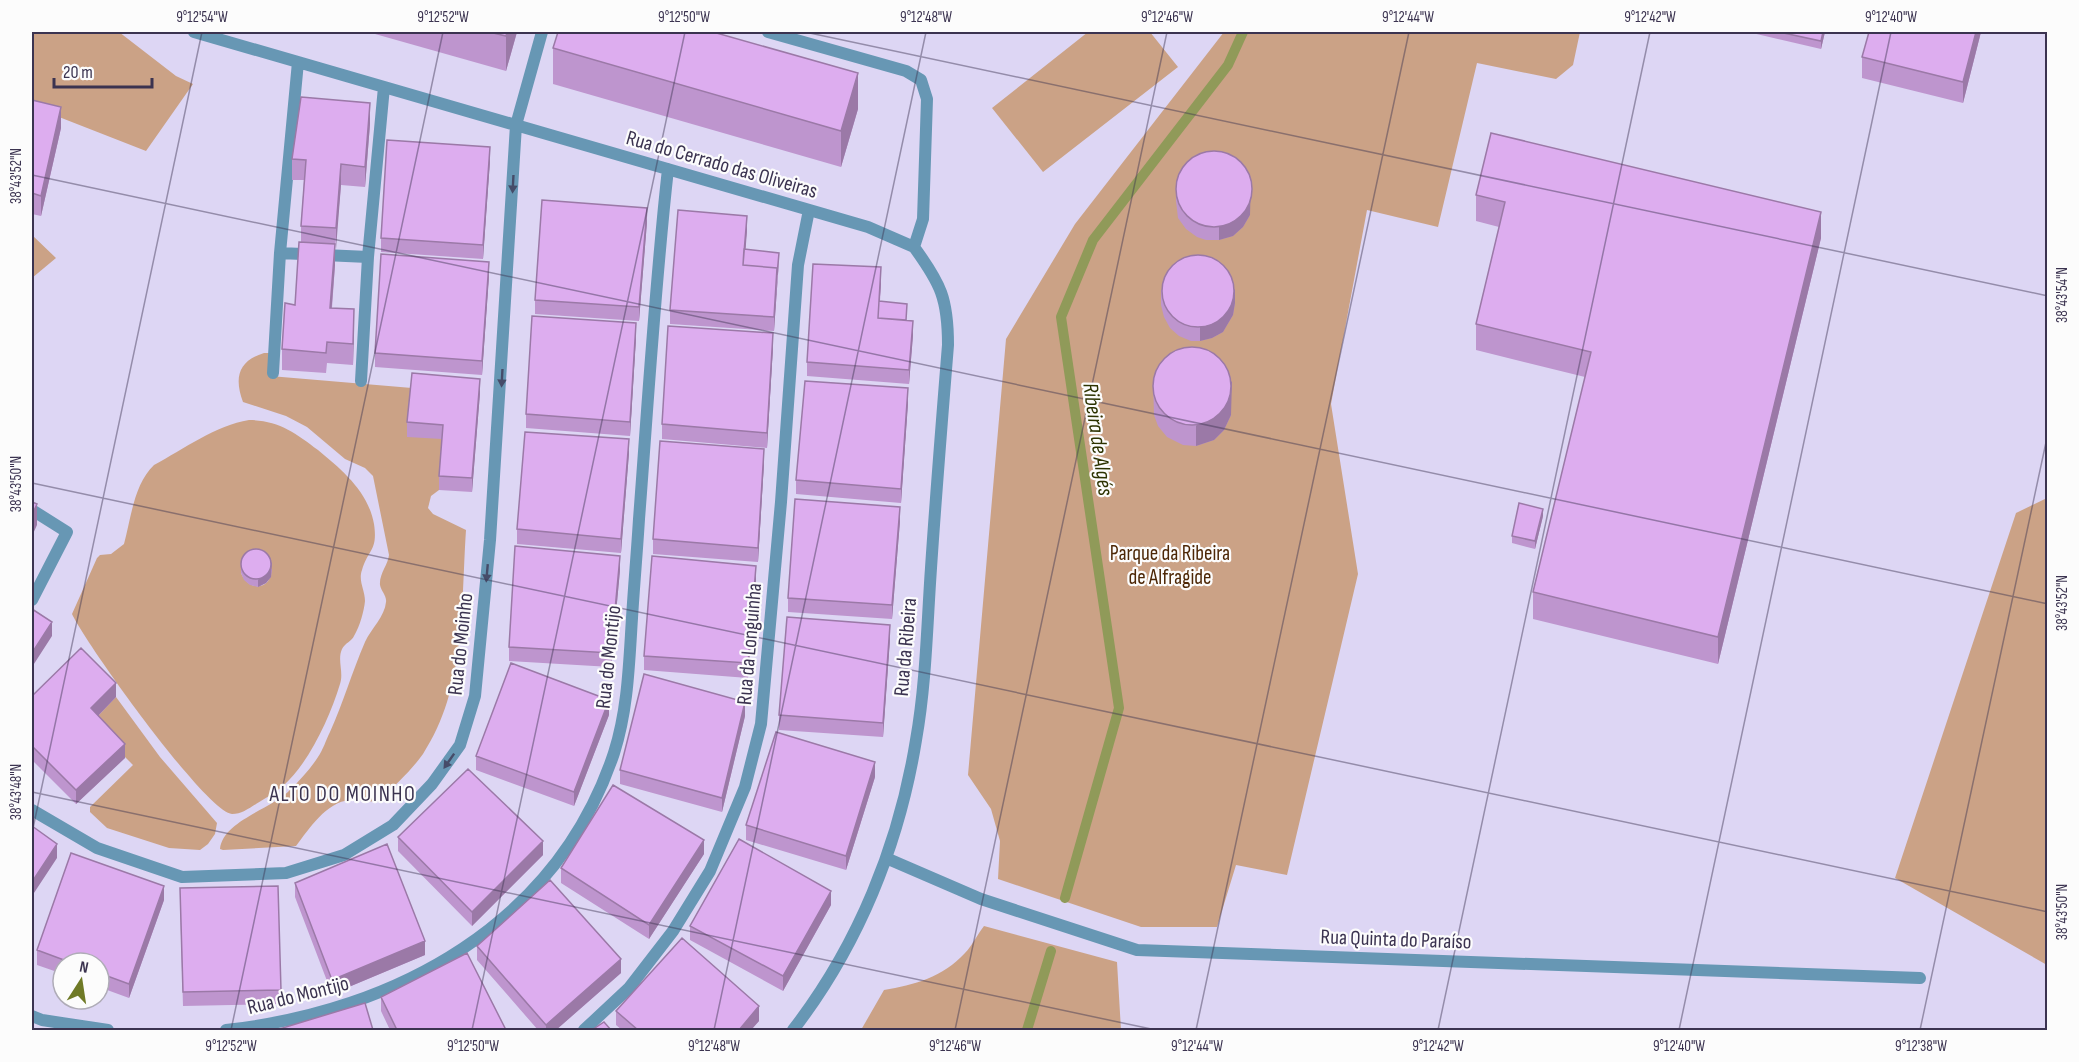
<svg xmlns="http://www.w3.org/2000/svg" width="2079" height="1062" font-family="'Sofia Sans Condensed',sans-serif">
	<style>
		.green { fill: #cba286; fill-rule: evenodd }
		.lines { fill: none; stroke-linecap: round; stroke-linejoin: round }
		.stream { stroke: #909a59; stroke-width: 10 }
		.street { stroke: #6797b4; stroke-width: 12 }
		.wall { fill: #be95ce }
		.shaded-wall { fill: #9b79a7 }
		.building { fill: #ddadef; stroke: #9b79a7; stroke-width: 1.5 }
		.oneway { fill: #464c69 }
		.ticks { fill: none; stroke: #3b3350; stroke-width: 1.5; stroke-opacity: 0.45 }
		.labels { text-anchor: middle; stroke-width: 4.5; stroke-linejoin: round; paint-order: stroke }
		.street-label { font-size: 21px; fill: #3b3350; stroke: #fcfcfc }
		.park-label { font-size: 21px; fill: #4d2706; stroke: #fcfcfc }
		.water-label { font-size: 22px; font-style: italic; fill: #2c3200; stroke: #fcfcfc }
		.neighbourhood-label { font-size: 22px; letter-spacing: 1.5px; fill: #3b3350; stroke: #fcfcfc }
		.neatline { fill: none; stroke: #3b3350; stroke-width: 2 }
		.ticks-label { font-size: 15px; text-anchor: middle; fill: #3b3350 }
	</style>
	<rect width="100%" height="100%" fill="#ddd6f4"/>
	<path class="green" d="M32 32H119L176 76 193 84 146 151 36 108 32 100Z
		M1088 32H1150L1178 67 1043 172 992 108Z
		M1224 32H1580L1573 65 1556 79 1477 63 1438 227 1367 210 1331 404 1358 574 1287 875 1236 865 1217 927H1141L998 879 1000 841 991 809 968 775 1006 339 1075 224Z
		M32 235 56 258 32 278Z
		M264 353H271L270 376 412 388 443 439 439 490 431 496 428 508 433 514 466 530C461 605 466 689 423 754 411 771 394 786 379 801 369 803 360 799 350 800 326 802 309 829 296 846L223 850 220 849C223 820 273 809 291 789 301 779 311 768 318 757 323 750 326 740 330 732 343 703 352 672 365 642 371 629 385 616 386 602 387 596 381 591 380 585 379 574 388 565 389 555L373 476 365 468 345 459 307 427 286 416 243 402C234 378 238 361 264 353Z
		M249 420C278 420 296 433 318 450 342 470 368 491 374 524 378 551 368 549 362 570 358 581 365 590 365 601 364 611 360 626 354 636 352 641 345 643 342 649 337 660 344 672 340 684 330 717 309 763 283 786 275 793 265 798 256 804 248 809 241 814 232 814 206 812 86 644 72 614L97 558 100 555 111 554 124 544C131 518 134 484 154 465 184 449 216 425 249 420ZM269 562C279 585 251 597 241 573Z
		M2047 498V965L1895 878 2016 513Z
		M116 697 160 757 217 823 215 834 208 844 200 850 169 848 107 828 90 812V807L133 765 91 723Z
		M984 926 1117 962 1121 1030H861L884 990C914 985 943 977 965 953 972 946 977 935 984 926Z"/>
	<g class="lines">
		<path class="stream" d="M1065 898 1119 708 1061 317 1093 240 1228 65 1243 32
			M1027 1030 1051 951"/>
		<path class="street" d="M194 32 868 227 914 247
			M768 32 906 71 921 80 927 99 923 219 914 247
			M280 253 368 257
			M273 373 280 253 298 62
			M361 381 368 257 384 87
			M32 510 67 532 32 600
			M32 810 97 848 182 877 286 873 344 855 393 825 432 784 460 745 475 696 490 540 516 125 542 32
			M886 858 981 899 1137 950 1920 978
			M32 1016 42 1020 108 1030
			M226 1030C397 1011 557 924 614 753 628 709 629 664 632 618 634 585 637 552 639 519 648 402 655 285 668 169
			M584 1030 629 988 673 931 710 871 745 787 761 724 781 502 798 265 809 210
			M793 1030C858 946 899 845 916 740 926 684 927 625 931 568 936 493 942 419 948 345 948 299 941 284 914 247"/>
	</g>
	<path class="wall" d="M368 32H517L506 71Z
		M1748 32H1825L1821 49Z
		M1981 32 1963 103 1862 78V57Z
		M553 48 858 109 841 167 553 84Z
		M32 100 61 128 41 216 32 214Z
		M370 124 365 187 341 185 335 249V265L332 308 354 329 353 365 327 363 326 373 282 370V349L295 305 301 242V226L304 180H292V159Z
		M490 161 483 259 381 252V238Z
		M1176 186 1250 215 1243 227 1233 236 1219 240H1206L1197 237 1186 229 1178 218 1176 201Z
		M1476 195 1821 238 1718 664 1533 619V592L1585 377 1476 350V324L1499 227 1476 221Z
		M647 222 639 321 535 314V300Z
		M747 230 745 249 779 260 774 331 670 324V310Z
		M489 276 482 375 375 367V353Z
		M881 282 880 301 907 320 913 335 909 384 807 376V362Z
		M1161 290 1235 303 1233 315 1223 332 1212 338 1200 341H1191L1179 336 1170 328 1164 317 1161 305Z
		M636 338 630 436 526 428V414Z
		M773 347 767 448 662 439V424Z
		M1153 381 1231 415 1224 430 1214 440 1196 446 1183 445 1167 437 1158 426 1154 415Z
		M480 393 472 492 439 490V476L442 439 407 437V422Z
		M908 403 901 503 796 494V480Z
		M629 453 621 553 517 544V529Z
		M764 463 758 562 653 554V539Z
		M1543 516 1535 549 1512 543V536Z
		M900 521 892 619 788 612V598Z
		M241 566 272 569 271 577 266 583 258 587 250 585 244 580 241 573Z
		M620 570 611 667 509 661V647Z
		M756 580 748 678 644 670V656Z
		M890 639 883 737 779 730V715Z
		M32 696 116 697 98 716 125 758 76 804 32 760Z
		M609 715 574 806 476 770V756Z
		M745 716 722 812 620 784V770Z
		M875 777 846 870 746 840V825Z
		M398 837 543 855 472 926 398 851Z
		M704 854 649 939 561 883V868Z
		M295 883 425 955 332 994 295 897Z
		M164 900 129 998 99 987V963H63V974L37 965V950Z
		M180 902 281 990V1004L183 1006Z
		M831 905 783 991 690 940V926Z
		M477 946 621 973 556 1030H538L477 960Z
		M381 997 506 1030H390L381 1011Z
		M616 1011 759 1021 751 1030H622L616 1025Z"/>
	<path class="shaded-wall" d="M507 32H517L506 71V36Z
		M1823 32H1825L1821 49V41Z
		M1976 32H1981L1963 103V82Z
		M858 73V109L841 167V131Z
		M370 103V124L365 187V167Z
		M61 107V128L41 216V196Z
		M490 147V161L483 259V245Z
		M341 164V185L336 249V228Z
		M1251 179 1250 215 1243 227 1233 236 1219 240V226Z
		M647 208V222L639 321V307Z
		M1821 212V238L1718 664V637Z
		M747 216V230L744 272 743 265Z
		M335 244V265L330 328V308Z
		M779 260 774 331V317Z
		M489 262V276L482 375V361Z
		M881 267V282L878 325V318Z
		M1235 289V303L1233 315 1223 332 1212 338 1200 341V327Z
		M354 309V329L353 365V344Z
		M913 321V335L909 384V370Z
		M636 323V338L630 436V422Z
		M773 333V347L767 448V433Z
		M480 379V393L472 492V478Z
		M1232 381 1231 415 1224 430 1214 440 1196 446V426Z
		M908 388V403L901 503V489Z
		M629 439V453L621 553V539Z
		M764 449V463L758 562V548Z
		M37 504V525L32 536V515Z
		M900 507V521L892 619V605Z
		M1543 509V516L1535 549V541Z
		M620 556V570L611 667V653Z
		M272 562 271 577 266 583 258 587V580Z
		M756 566V580L748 678V663Z
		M52 622V636L32 667V653Z
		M890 625V639L883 737V723Z
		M116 683V697L91 723V708Z
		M609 700V715L574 806V792Z
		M745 702V716L722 812V798Z
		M125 744V758L76 804V790Z
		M875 762V777L846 870V856Z
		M704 840V854L649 939V925Z
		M543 841V855L472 926V912Z
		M57 844V858L32 896V882Z
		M164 886V900L129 998V984Z
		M831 891V905L783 991V976Z
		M425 941V955L332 994V980Z
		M621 959V973L556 1030H546V1025Z
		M759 1006V1021L751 1030H739Z"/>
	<path class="building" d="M489 32H507L506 36Z
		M558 32H713L858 73 841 131 553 48Z
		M1779 32H1823L1821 41Z
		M1869 32H1976L1963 82 1862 57Z
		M301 97 370 103 365 167 341 164 336 228 301 226 306 160 292 159Z
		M32 100 61 107 41 196 32 193Z
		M1491 133 1821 212 1718 637 1533 592 1591 352 1476 324 1505 202 1476 195Z
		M387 140 490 147 483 245 381 238Z
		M1176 189a38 38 0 1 1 76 0a38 38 0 1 1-76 0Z
		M542 200 647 208 639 307 535 300Z
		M678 210 747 216 743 265 777 268 774 317 670 310Z
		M299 242 335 244 330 308 354 309 353 344 327 342 326 353 282 349 285 303 295 305Z
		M744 249 779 253 777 275V268L743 265Z
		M381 254 489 262 482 361 375 353Z
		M1162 291a36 36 0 1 1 72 0a36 36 0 1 1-72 0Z
		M813 264 881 267 878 318 913 321 909 370 807 362Z
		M879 301 907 304 906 320 878 318Z
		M532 316 636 323 630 422 526 414Z
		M668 326 773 333 767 433 662 424Z
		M1153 386a39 39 0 1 1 78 0a39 39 0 1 1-78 0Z
		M412 373 480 379 472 478 439 476 443 425 407 422Z
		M805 381 908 388 901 489 796 480Z
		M525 432 629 439 621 539 517 529Z
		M660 441 764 449 758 548 653 539Z
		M795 499 900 507 892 605 788 598Z
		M32 502 37 504 32 515Z
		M1519 503 1543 509 1535 541 1512 536Z
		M515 546 620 556 611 653 509 647Z
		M241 564a15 15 0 1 1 30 0a15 15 0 1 1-30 0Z
		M652 556 756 566 748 663 644 656Z
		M32 609 52 622 32 653Z
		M787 617 890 625 883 723 779 715Z
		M81 648 116 683 91 708 125 744 76 790 32 746V696Z
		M511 663 609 700 574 792 476 756Z
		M644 674 745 702 722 798 620 770Z
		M776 732 875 762 846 856 746 825Z
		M468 769 543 841 472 912 398 837Z
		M613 785 704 840 649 925 561 868Z
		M32 826 57 844 32 882Z
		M739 839 831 891 783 976 690 926Z
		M387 844 425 941 332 980 295 883Z
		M71 853 164 886 129 984 99 973V963H72L37 950Z
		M550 880 621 959 546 1025 477 946Z
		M278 886 281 990 183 992 180 888Z
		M682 938 759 1006 739 1030H638L616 1011Z
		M467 953 506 1030H397L381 997Z
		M365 1003 373 1030H276Z
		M604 1022 611 1030H592Z"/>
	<defs><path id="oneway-solid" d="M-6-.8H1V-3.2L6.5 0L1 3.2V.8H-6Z" transform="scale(1.5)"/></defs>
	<g class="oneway">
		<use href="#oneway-solid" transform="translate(513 184) rotate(93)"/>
		<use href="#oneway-solid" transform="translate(502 378) rotate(93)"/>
		<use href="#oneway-solid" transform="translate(487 573) rotate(95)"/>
		<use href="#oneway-solid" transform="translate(449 761) rotate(125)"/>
	</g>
	<path class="ticks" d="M805 32 2048 296M32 175 2048 604M32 483 2048 912M32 792 1156 1030M32 833 202 32M231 1030 443 32M472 1030 685 32M714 1030 926 32M955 1030 1167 32M1196 1030 1409 32M1438 1030 1650 32M1679 1030 1891 32M1920 1030 2048 433"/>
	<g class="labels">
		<g class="street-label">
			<text transform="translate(722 164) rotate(16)" y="7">Rua do Cerrado das Oliveiras</text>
			<text transform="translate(460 644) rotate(-84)" y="7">Rua do Moinho</text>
			<text transform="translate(749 644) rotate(-85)" y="7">Rua da Longuinha</text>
			<text transform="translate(905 647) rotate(-85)" y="7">Rua da Ribeira</text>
			<text transform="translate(608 657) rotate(-84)" y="7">Rua do Montijo</text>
			<text transform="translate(1396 939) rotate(2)" y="7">Rua Quinta do Paraíso</text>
			<text transform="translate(298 995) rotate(-14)" y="7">Rua do Montijo</text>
		</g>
		<g class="park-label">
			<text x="1170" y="560">Parque da Ribeira<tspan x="1170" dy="24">de Alfragide</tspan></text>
		</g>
		<g class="water-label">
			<text transform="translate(1099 439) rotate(82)" y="8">Ribeira de Algés</text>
		</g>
		<g class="neighbourhood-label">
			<text x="343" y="801">ALTO DO MOINHO</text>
		</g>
	</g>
	<rect width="2079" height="1062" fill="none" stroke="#fcfcfc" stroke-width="66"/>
	<g transform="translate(81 981) rotate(12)"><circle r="28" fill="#fcfcfc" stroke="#afacb7" stroke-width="1.5"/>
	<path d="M0-4.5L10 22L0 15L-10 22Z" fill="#6f7a26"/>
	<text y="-9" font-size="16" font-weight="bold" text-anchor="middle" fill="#3b3350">N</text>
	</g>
	<path d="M54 78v9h98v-9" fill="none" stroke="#3b3350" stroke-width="3"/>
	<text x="63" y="78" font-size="18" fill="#3b3350" stroke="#fcfcfc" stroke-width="4.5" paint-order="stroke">20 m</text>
	<rect x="33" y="33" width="2013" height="996" class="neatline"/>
	<g class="ticks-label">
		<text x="202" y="22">9°12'54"W</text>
		<text x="443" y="22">9°12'52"W</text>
		<text x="684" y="22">9°12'50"W</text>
		<text x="926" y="22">9°12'48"W</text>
		<text x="1167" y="22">9°12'46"W</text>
		<text x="1408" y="22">9°12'44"W</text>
		<text x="1650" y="22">9°12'42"W</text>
		<text x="1891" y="22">9°12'40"W</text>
		<text transform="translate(16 176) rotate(-90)" y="5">38°43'52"N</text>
		<text transform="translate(2062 295) rotate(-90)" y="5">38°43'54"N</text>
		<text transform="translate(16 484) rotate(-90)" y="5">38°43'50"N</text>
		<text transform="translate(2062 603) rotate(-90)" y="5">38°43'52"N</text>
		<text transform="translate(16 792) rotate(-90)" y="5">38°43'48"N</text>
		<text transform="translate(2062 912) rotate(-90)" y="5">38°43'50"N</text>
		<text x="231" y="1051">9°12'52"W</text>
		<text x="473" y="1051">9°12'50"W</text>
		<text x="714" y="1051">9°12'48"W</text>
		<text x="955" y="1051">9°12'46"W</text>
		<text x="1197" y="1051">9°12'44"W</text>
		<text x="1438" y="1051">9°12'42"W</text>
		<text x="1679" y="1051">9°12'40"W</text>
		<text x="1921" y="1051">9°12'38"W</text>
	</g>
</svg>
